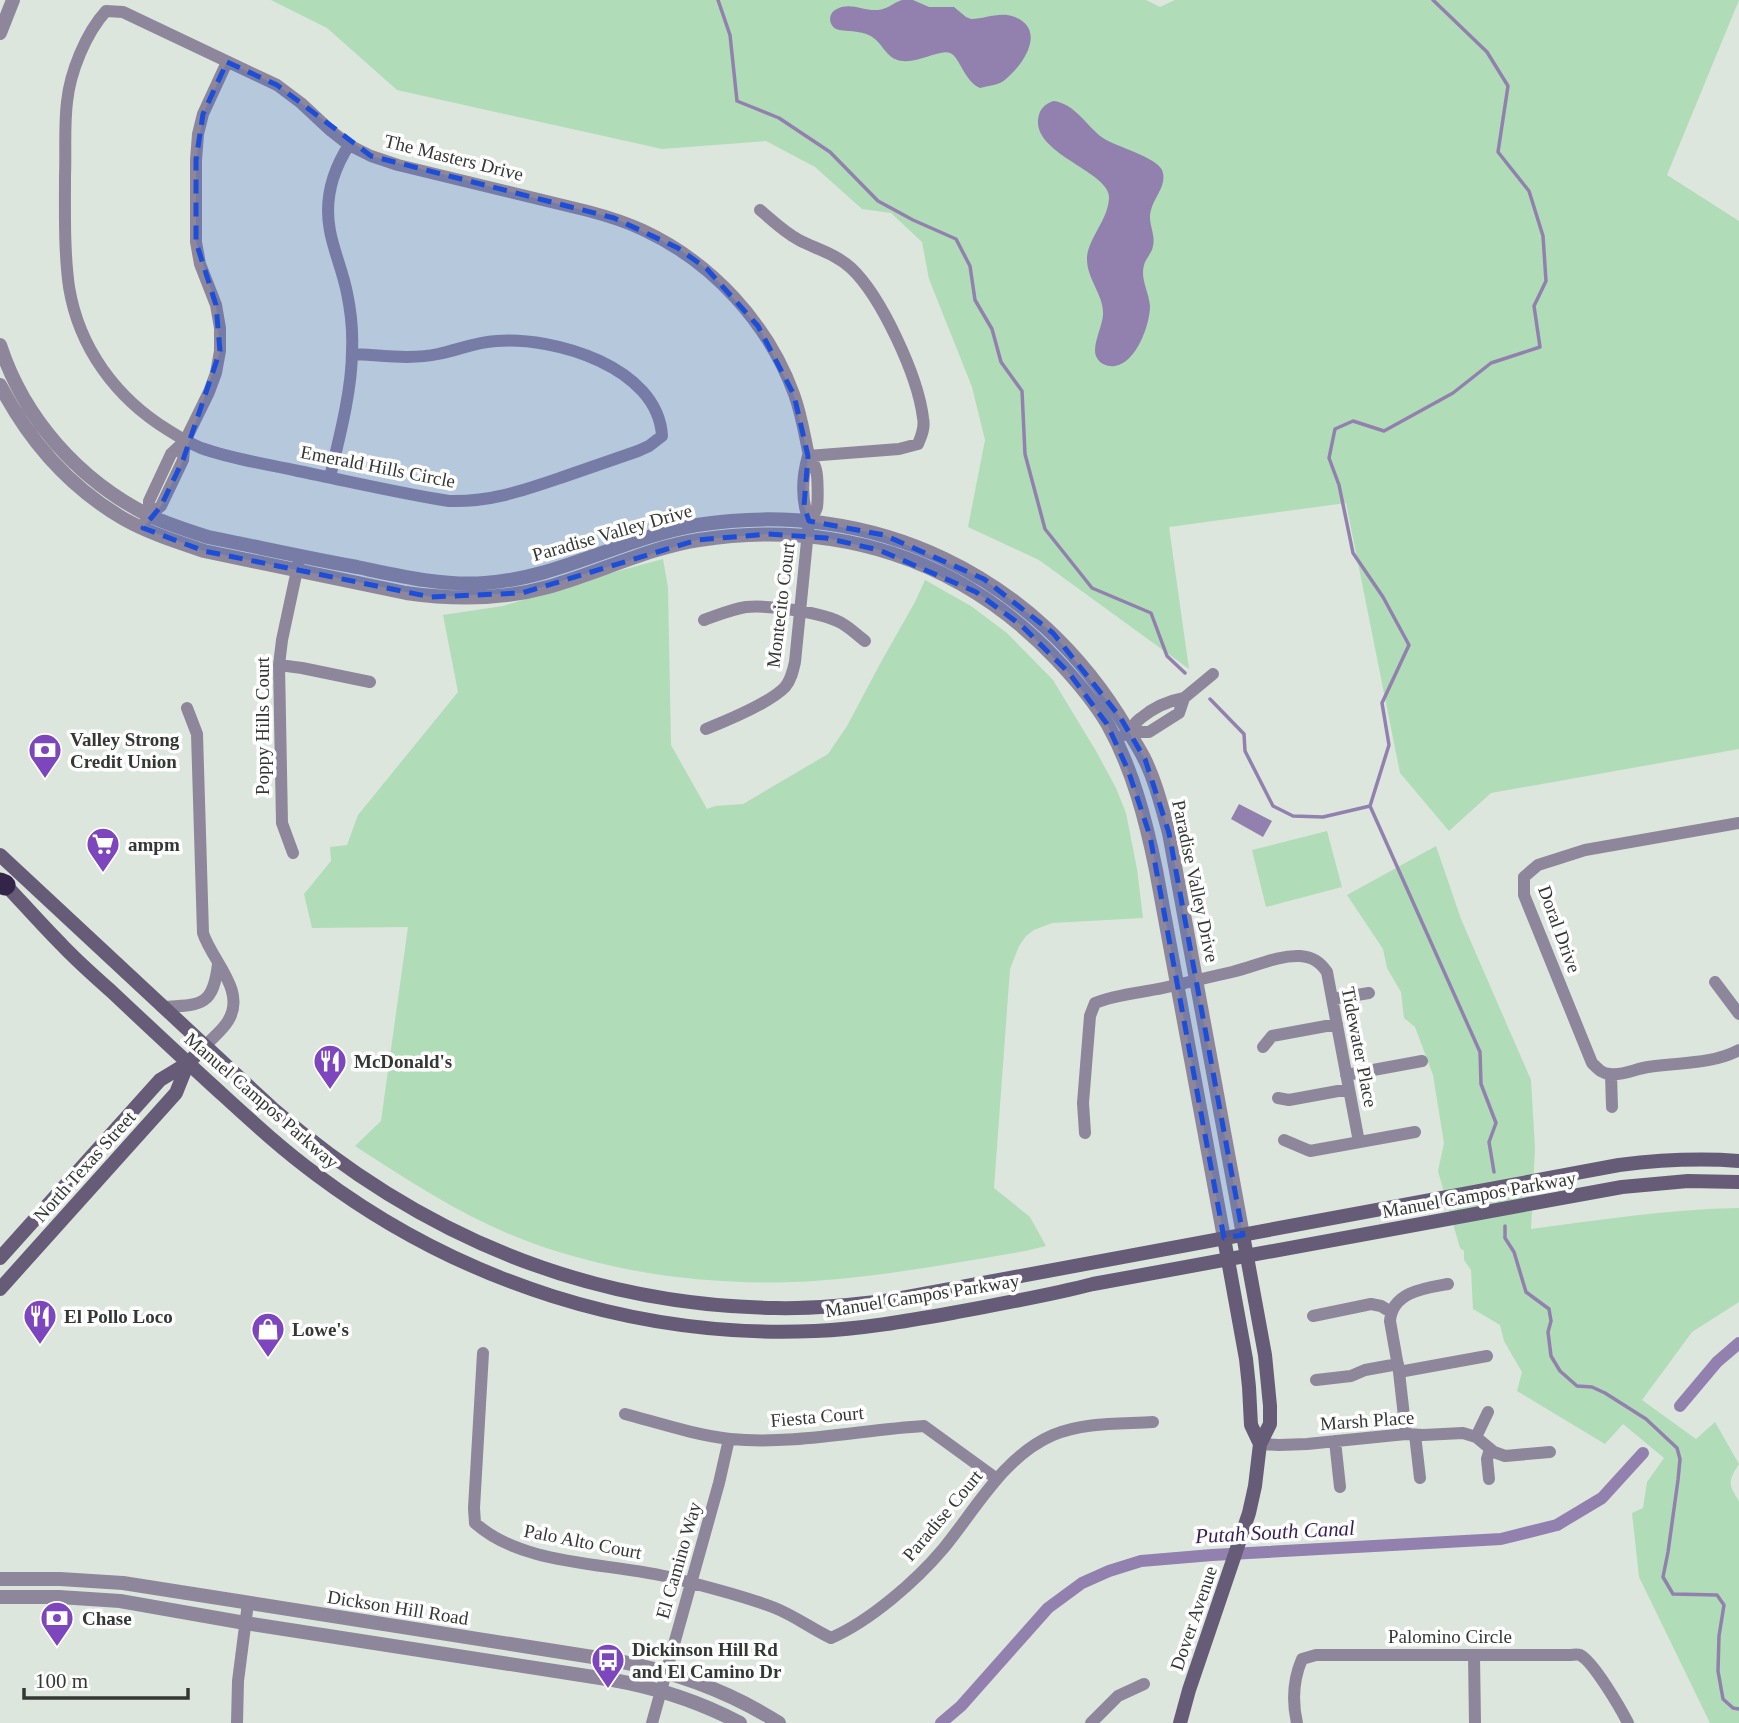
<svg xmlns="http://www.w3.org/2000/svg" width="1739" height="1723" font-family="Georgia,serif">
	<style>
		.green { fill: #b1dcb8 }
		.water { fill: #9281ae }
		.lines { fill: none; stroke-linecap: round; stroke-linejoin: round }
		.stream { stroke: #9281ae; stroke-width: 3.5 }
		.canal { stroke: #9281ae; stroke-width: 12 }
		.minor { stroke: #8e879b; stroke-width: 12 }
		.tertiary { stroke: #8e879b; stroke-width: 14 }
		.secondary { stroke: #665c78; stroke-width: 14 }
		.motorway { stroke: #332449; stroke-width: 21 }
		.marked { fill: #1d4ed8; fill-opacity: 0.2; stroke: #1d4ed8; stroke-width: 5; stroke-dasharray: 14 9; stroke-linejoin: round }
		.labels { text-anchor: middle; stroke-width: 7; stroke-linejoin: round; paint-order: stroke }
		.street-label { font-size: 19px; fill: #343835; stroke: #fff }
		.poi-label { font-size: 19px; font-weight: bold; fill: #343835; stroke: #fff; text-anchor: start }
		.water-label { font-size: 21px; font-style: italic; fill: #381e56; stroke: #fff }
	</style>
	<rect width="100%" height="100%" fill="#dce6dd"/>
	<path class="green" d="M271 0H1146L1160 7 1175 0H1739L1667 175 1739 221V749L1491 793 1449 831 1400 773 1346 503 1169 527 1189 669 1039 560 968 527 985 440 972 387 929 279 922 242 891 213 862 209 815 167 766 141 662 149 397 90 327 28Z
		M663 559 668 587 671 745 707 809 715 806 743 804 828 754 847 726 881 662 915 602 925 580 971 606 1007 633 1053 680 1096 751 1116 788 1126 813 1137 869 1143 918 1052 923 1034 930 1026 936 1019 946 1010 969 994 1188 1030 1217 1046 1246 1025 1251C955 1263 885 1276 814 1281 721 1287 620 1275 532 1243 468 1220 412 1183 355 1146L381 1121 408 927 312 928 304 894 331 861 330 847 347 845 358 815 458 692 443 615 503 606 600 576Z
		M1327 831 1342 887 1266 907 1252 850Z
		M1436 846 1461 919 1531 1080 1535 1148 1531 1229C1600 1220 1669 1209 1739 1208V1302L1692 1332 1642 1400 1696 1439 1715 1422 1739 1464C1728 1481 1728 1484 1739 1501V1723H1710L1639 1577 1632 1513 1643 1508 1647 1482 1664 1458 1623 1424 1605 1444 1517 1391 1522 1372 1504 1341 1500 1325 1473 1309 1471 1270 1464 1260V1251L1460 1248 1438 1171 1444 1143 1433 1075 1415 1027 1404 1018 1401 992 1387 968 1383 949 1347 895Z"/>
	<path class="water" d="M902 0H913L929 7H954L966 17 971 19C986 19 999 11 1015 17 1047 30 1023 65 1006 79 1000 85 988 86 980 88 964 81 960 57 950 53 940 49 919 63 903 61 888 60 885 48 875 39 864 30 851 32 839 30 829 28 827 15 835 10 849 1 863 11 877 10 886 10 893 3 902 0Z
		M1053 101C1075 103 1086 126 1103 138 1117 147 1156 157 1162 170 1168 185 1154 197 1151 210 1147 222 1156 234 1153 246 1152 253 1146 258 1144 265 1140 279 1149 292 1150 306 1150 325 1136 363 1115 366 1108 367 1100 364 1097 358 1090 347 1104 325 1103 312 1103 294 1086 278 1087 257 1089 237 1108 220 1109 198 1110 172 1035 155 1038 120 1039 109 1044 105 1053 101Z
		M1239 804 1272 821 1263 837 1231 819Z"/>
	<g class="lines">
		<path class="stream" d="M718 0 730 35 737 101 779 118 830 152 878 201 913 220 956 239 970 266 975 300 992 329 1001 362 1022 391 1025 454 1045 529 1092 588 1151 613 1167 656 1185 673
			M1433 0 1487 52 1508 86 1498 152 1529 191 1543 236 1546 281 1534 306 1540 347 1491 363 1453 393 1384 431 1353 421 1335 429 1329 458 1339 485 1353 553 1383 597 1409 645 1382 703 1389 745 1370 806 1480 1052 1481 1084 1496 1123 1489 1142 1494 1172
			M1210 699 1244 734 1245 751 1273 806 1293 816 1323 817 1370 806
			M1505 1226V1238L1514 1252 1526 1292 1549 1309 1551 1321 1548 1332 1551 1356 1560 1371 1577 1386 1592 1387 1605 1393 1646 1419 1677 1448 1680 1459 1678 1480 1668 1552 1663 1577 1673 1594 1717 1595 1724 1605 1719 1636 1718 1671 1723 1699 1733 1708 1739 1709"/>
		<path class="canal" d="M1680 1406 1717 1362 1739 1343
			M941 1723 961 1706 1048 1608 1082 1583 1109 1571 1141 1561 1212 1555 1501 1539 1557 1525 1602 1498 1643 1453"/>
		<path class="minor" d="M760 210C772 220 784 232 799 240 816 249 836 254 851 268 881 296 918 376 923 418 925 427 922 435 918 444L899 449 808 456
			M353 354C380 355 411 360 438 354 458 350 476 342 496 341 554 336 658 367 662 436L649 446 638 451C612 460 586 469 560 478 522 491 490 502 449 501 398 493 348 481 298 471 266 464 232 459 201 448 189 443 179 437 168 430 116 398 79 348 69 287 64 251 65 212 65 176 66 152 64 126 67 102 70 72 86 33 106 11L123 12 277 85 301 103 330 130 349 145 371 156 398 165 588 211C607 216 626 222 643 230 712 262 768 323 794 394 801 413 804 432 808 451 809 458 815 463 816 470 818 476 818 501 817 507 816 512 812 517 809 521L795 662C793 671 791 680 785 687 771 702 726 721 706 729
			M808 456C802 477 801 500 809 521
			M330 477C339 439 352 390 352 351 353 331 351 312 347 293 343 272 334 252 330 231 324 200 333 170 349 145
			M149 515 161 506 183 460 185 441 209 392 216 373 220 351V328L216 305 200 264 196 242V160L198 134 203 114 227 62
			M146 520 149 515V501L171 454 185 441
			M704 620C718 615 732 609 746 607 768 605 824 612 843 624 850 628 857 635 865 641
			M279 665 302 668 370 682
			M187 708 197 734 203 933C212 961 247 991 228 1021 222 1031 212 1038 205 1046
			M1129 732H1149L1179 713 1184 698 1213 674
			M1124 735C1131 730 1134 723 1141 718 1154 707 1168 701 1184 698
			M1739 823 1585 850 1538 865 1524 877V895L1592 1063C1598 1069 1601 1073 1610 1074 1622 1076 1635 1069 1648 1067 1679 1062 1710 1065 1739 1050
			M293 853 282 823 279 665 282 640 300 556
			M1715 982 1739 1014
			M1332 999 1369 993
			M162 1007C201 1005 213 1007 218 964
			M1263 1047 1272 1036 1337 1024
			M1611 1074 1612 1107
			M1346 1075 1422 1061
			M1278 1098 1289 1100 1349 1089
			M1085 1133 1083 1103 1090 1016 1095 1003C1117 994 1140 993 1163 988 1186 983 1209 977 1232 972 1254 967 1277 955 1300 956 1313 957 1320 962 1327 972L1359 1142
			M1284 1140 1310 1151 1415 1132
			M1313 1316 1371 1304 1381 1306 1391 1312
			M483 1353 474 1508 475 1523C524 1567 610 1562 673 1578 707 1587 742 1595 775 1608 795 1616 812 1629 831 1638 870 1621 916 1581 943 1549 976 1509 1004 1456 1053 1435 1084 1422 1120 1424 1153 1422
			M1399 1372 1487 1356
			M1316 1380 1351 1376 1365 1370 1398 1364
			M625 1414C659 1423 695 1435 730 1439 795 1445 859 1430 924 1426L997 1479
			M1406 1434 1399 1372 1390 1321C1392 1292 1425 1288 1448 1284
			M1415 1435 1420 1478
			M1476 1437 1488 1412
			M1335 1441 1340 1487
			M1260 1444 1279 1445 1307 1444 1406 1434 1423 1435 1463 1433 1476 1437 1494 1452 1505 1456 1550 1452
			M1489 1479 1487 1459 1490 1449
			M1474 1655 1475 1723
			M237 1723 238 1681 248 1603
			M652 1723 719 1483 729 1439
			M1091 1723 1118 1696 1144 1684
			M1297 1723C1292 1701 1293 1680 1302 1659L1316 1655H1569C1573 1655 1577 1654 1580 1655 1593 1661 1621 1709 1628 1723"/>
		<path class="tertiary" d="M0 33 13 0
			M0 345C24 419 79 480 148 515 167 524 187 530 208 537 258 547 307 558 357 567 400 576 441 586 485 583 559 578 625 537 697 525 874 497 1036 575 1127 729 1133 739 1139 748 1144 758 1156 782 1162 808 1169 833L1243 1235
			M0 385C29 441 69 487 124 519 149 533 177 542 204 551L406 593C454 600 501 600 548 587 599 573 647 548 699 540 835 519 961 558 1056 659 1075 679 1094 701 1108 725 1133 770 1146 821 1156 870L1224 1238
			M0 1579H60L123 1583 618 1661C676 1672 729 1691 779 1723
			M0 1597H59L120 1601 245 1623 613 1680C658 1688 700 1702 740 1723"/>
		<path class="secondary" d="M0 855 272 1108C416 1233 583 1305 775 1308 814 1309 853 1305 891 1300L1619 1165C1659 1160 1699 1158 1739 1161
			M1 880C21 901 40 923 61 944 77 961 94 976 111 991 145 1023 178 1054 212 1085 246 1116 280 1148 317 1175 460 1282 636 1339 815 1331 862 1329 907 1321 952 1313 999 1304 1047 1296 1093 1284L1622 1187 1688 1181 1739 1182
			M1224 1238 1246 1359 1249 1387 1251 1425 1260 1444
			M0 1258 160 1080 188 1063 205 1046
			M0 1289 176 1093 188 1063
			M1180 1723 1189 1690 1249 1513 1255 1486 1260 1444 1270 1424V1406L1265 1355 1243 1235"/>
		<path class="motorway" d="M0 883 5 885"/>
	</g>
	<path class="marked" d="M227 62 277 85 371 156 614 218 678 248 707 269 758 326 794 395 808 456 804 506 809 521 884 535 984 579 1053 633 1120 717 1145 759 1169 833 1243 1235 1224 1238 1150 836 1128 770 1107 724 1069 673 1022 626 976 592 879 550 826 538 768 534 697 540 522 593 431 597 204 551 143 528 161 506 183 460 220 351 216 305 196 242V160L203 114Z"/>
	<defs>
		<symbol id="bank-pin" viewBox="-11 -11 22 30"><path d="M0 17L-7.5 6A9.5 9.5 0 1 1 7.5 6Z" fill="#7d46bc" stroke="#fff"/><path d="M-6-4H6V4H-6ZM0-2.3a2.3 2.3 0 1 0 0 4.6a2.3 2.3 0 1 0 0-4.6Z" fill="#fff"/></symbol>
		<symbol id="supermarket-pin" viewBox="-11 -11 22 30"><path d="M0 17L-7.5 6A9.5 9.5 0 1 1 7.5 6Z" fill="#7d46bc" stroke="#fff"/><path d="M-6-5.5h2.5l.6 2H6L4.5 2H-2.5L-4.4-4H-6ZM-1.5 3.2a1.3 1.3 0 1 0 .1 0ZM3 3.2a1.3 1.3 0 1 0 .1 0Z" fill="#fff"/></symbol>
		<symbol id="restaurant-pin" viewBox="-11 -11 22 30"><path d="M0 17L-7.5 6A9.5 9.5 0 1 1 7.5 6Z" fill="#7d46bc" stroke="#fff"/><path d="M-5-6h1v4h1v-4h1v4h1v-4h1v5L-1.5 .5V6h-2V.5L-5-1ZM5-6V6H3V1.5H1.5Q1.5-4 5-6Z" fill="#fff"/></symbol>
		<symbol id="shop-pin" viewBox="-11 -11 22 30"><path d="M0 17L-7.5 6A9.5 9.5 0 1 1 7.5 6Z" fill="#7d46bc" stroke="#fff"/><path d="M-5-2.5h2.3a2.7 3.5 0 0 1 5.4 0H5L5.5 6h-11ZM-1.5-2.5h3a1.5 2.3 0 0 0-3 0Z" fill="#fff"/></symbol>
		<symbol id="bus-pin" viewBox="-11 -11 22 30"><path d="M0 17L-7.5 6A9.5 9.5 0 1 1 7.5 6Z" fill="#7d46bc" stroke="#fff"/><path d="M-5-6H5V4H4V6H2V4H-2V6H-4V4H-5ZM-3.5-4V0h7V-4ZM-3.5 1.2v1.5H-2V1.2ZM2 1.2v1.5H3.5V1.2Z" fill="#fff"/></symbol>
	</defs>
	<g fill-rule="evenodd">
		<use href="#bank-pin" x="26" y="731" width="38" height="52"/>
		<use href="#supermarket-pin" x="84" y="825" width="38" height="52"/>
		<use href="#restaurant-pin" x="311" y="1042" width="38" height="52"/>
		<use href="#restaurant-pin" x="21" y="1297" width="38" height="52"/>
		<use href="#shop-pin" x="249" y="1310" width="38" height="52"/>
		<use href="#bank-pin" x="38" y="1599" width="38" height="52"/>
		<use href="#bus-pin" x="589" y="1641" width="38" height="52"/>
	</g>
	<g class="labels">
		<g class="street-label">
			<text transform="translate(454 157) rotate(14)" y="7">The Masters Drive</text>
			<text transform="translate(378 466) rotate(11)" y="7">Emerald Hills Circle</text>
			<text transform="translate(612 532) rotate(-16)" y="7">Paradise Valley Drive</text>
			<text transform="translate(780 605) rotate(-83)" y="7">Montecito Court</text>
			<text transform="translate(262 726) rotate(-90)" y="7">Poppy Hills Court</text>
			<text transform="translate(1196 881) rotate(78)" y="7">Paradise Valley Drive</text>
			<text transform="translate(1560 929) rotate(70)" y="7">Doral Drive</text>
			<text transform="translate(1360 1047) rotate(79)" y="7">Tidewater Place</text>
			<text transform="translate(262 1100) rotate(41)" y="7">Manuel Campos Parkway</text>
			<text transform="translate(84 1166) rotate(-48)" y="7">North Texas Street</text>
			<text transform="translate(1479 1194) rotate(-10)" y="7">Manuel Campos Parkway</text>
			<text transform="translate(922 1295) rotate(-9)" y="7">Manuel Campos Parkway</text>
			<text transform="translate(817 1416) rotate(-5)" y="7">Fiesta Court</text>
			<text transform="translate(1367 1420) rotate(-4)" y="7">Marsh Place</text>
			<text transform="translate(942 1515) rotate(-50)" y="7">Paradise Court</text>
			<text transform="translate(583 1541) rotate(11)" y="7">Palo Alto Court</text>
			<text transform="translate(678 1560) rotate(-74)" y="7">El Camino Way</text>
			<text transform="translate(398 1607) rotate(9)" y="7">Dickson Hill Road</text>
			<text transform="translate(1193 1618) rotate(-71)" y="7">Dover Avenue</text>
			<text x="1450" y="1643">Palomino Circle</text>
		</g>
		<g class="poi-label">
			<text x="70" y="746">Valley Strong<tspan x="70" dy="22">Credit Union</tspan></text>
			<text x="128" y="851">ampm</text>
			<text x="354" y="1068">McDonald's</text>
			<text x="64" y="1323">El Pollo Loco</text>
			<text x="292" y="1336">Lowe's</text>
			<text x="82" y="1625">Chase</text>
			<text x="632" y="1656">Dickinson Hill Rd<tspan x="632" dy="22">and El Camino Dr</tspan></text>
		</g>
		<g class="water-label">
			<text transform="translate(1275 1532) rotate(-3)" y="7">Putah South Canal</text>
		</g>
	</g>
	<path d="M24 1688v10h164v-10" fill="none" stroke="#343835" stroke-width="3.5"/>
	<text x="35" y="1688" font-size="21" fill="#343835" stroke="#ffffff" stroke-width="5" paint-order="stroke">100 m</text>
</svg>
